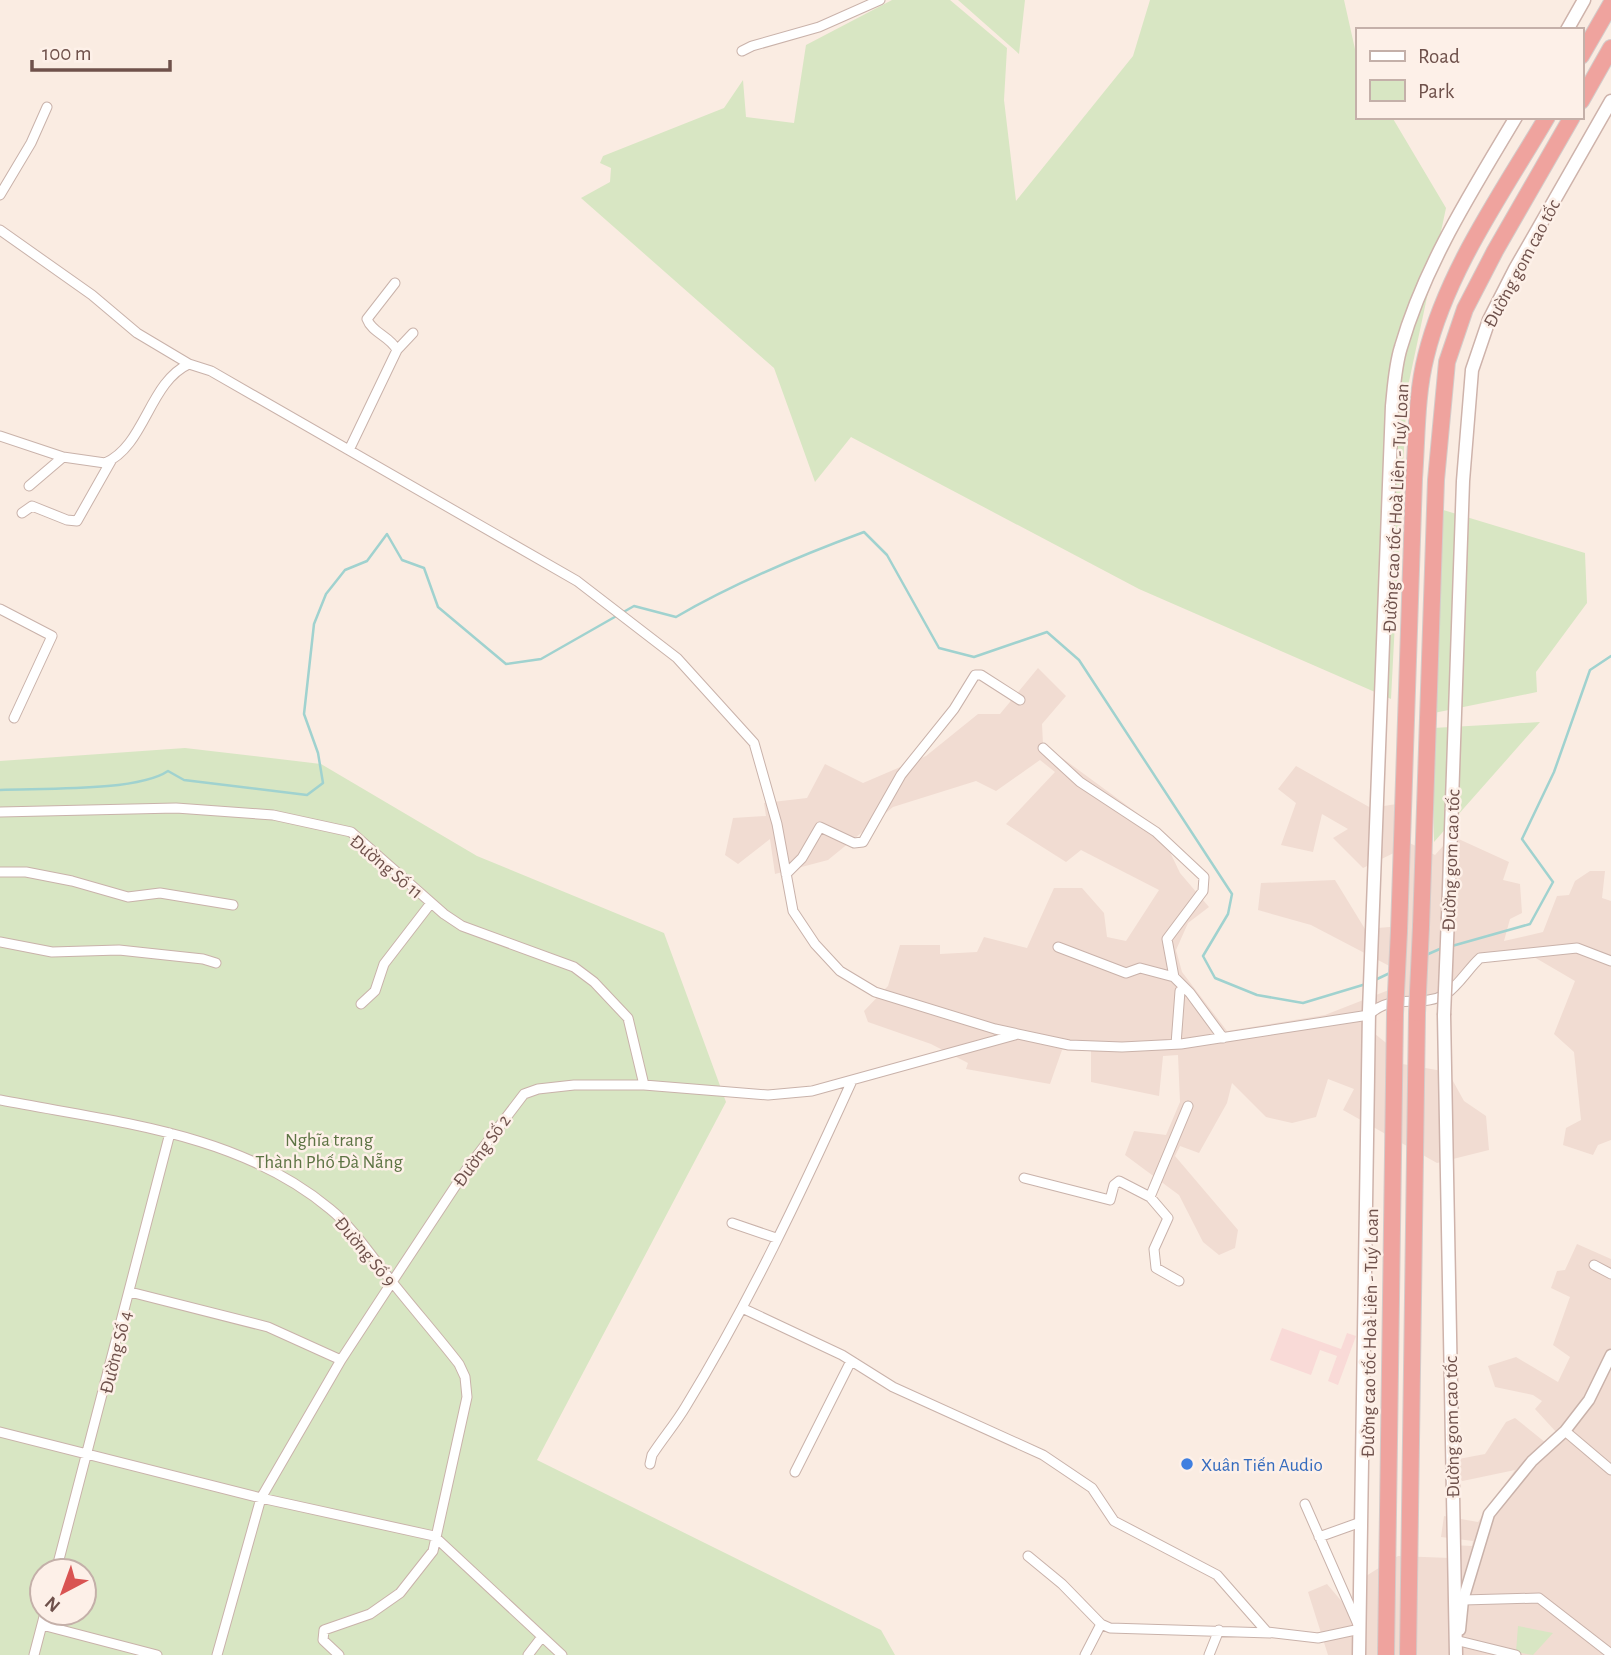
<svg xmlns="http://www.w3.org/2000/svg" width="1611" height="1655" font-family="'Alegreya Sans',sans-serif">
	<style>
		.residential { fill: #f1dcd2 }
		.commercial { fill: #f9dad7 }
		.green { fill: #d8e6c3; fill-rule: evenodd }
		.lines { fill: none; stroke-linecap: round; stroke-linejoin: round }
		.stream { stroke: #a0d2cf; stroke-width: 2.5 }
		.minor-casing { stroke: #c9b2aa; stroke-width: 11 }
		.tertiary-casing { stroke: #c9b2aa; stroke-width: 13 }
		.secondary-casing { stroke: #ceb3ab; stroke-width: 15 }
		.motorway-casing { stroke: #d4cbc9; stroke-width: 18 }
		.minor { stroke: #fff; stroke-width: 9 }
		.tertiary { stroke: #fff; stroke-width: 10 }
		.secondary { stroke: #fff; stroke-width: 12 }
		.motorway { stroke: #efa39e; stroke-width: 16 }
		.secondary-bridge-casing { stroke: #ceb3ab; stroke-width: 15; stroke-linecap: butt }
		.motorway-bridge-casing { stroke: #d4cbc9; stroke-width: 18; stroke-linecap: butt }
		.secondary-bridge { stroke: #fff; stroke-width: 12 }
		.motorway-bridge { stroke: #efa39e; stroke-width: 16 }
		.shop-dot { fill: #3f7fe0; stroke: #fdf0e8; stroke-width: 2.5 }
		.labels { text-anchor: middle; stroke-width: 5; stroke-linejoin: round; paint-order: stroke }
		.street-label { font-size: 19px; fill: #6f514b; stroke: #fdf0e8 }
		.park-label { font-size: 19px; fill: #5d7444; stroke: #fdf0e8 }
		.shop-label { font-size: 19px; fill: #366cbe; stroke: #fdf0e8; text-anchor: start }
	</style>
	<rect width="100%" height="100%" fill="#faece2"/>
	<path class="residential" d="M1038 668 1066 696 1042 724 1043 744 1159 829 1180 873 1209 907 1188 923 1176 950 1182 972 1227 1031 1325 1015 1399 986V971L1311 925 1258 910 1261 883 1335 880 1365 929 1402 926V849L1363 868 1333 838 1348 829 1322 814 1313 852 1281 845 1296 803 1278 789 1296 766 1371 808 1403 803V840L1435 855 1452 836 1509 862 1503 880 1520 884 1522 913 1510 919 1504 941 1543 932 1557 896 1569 895 1575 881 1590 871H1605L1602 898 1611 901V1140L1598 1145 1593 1155 1563 1145 1566 1128 1581 1120 1574 1052 1554 1034 1575 981 1534 957 1483 962 1444 1003 1400 1005 1378 1013 1370 1030 1390 1046 1397 1063 1448 1072 1464 1101 1486 1116 1489 1150 1437 1163 1343 1110 1354 1089 1328 1079 1316 1117 1292 1123 1266 1117 1232 1083 1227 1103 1199 1153 1180 1146 1175 1156 1238 1230 1235 1248 1219 1255 1203 1242 1179 1195 1125 1155 1134 1131 1166 1135 1180 1102 1178 1055 1163 1056 1159 1096 1091 1082V1051L1062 1050 1050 1084 966 1069 968 1063 931 1044 868 1022 864 1011 888 986 900 945H940V954L977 952 984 937 1027 948 1054 888H1082L1104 913 1107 937 1126 941 1159 890 1081 850 1066 862 1006 824 1055 772 1040 760 996 791 976 781 893 807 828 860 775 874 770 839 738 864 725 855 733 818 766 816 764 803 807 798 825 764 863 783 926 756 978 714H1000Z
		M1577 1244 1611 1259V1655H1328L1308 1592 1327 1584 1361 1624 1366 1576 1398 1556 1450 1558 1452 1545 1472 1546 1473 1541 1441 1537 1444 1516 1478 1522 1515 1470 1453 1483 1448 1461 1485 1454 1506 1422 1515 1418 1546 1443 1557 1433 1535 1409 1542 1401 1533 1395 1495 1387 1488 1366 1516 1357 1558 1382 1570 1357 1553 1345 1570 1297 1551 1288 1557 1271 1565 1270Z"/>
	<path class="commercial" d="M1282 1328 1341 1349 1347 1333 1356 1336 1338 1385 1328 1381 1337 1356 1320 1350 1311 1375 1270 1360Z"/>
	<path class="green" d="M892 0H950L1007 48 1004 100 1016 201 1133 56 1150 0H1344L1357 58V117H1392L1446 208 1407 391 1391 699 1139 589 851 437 815 482 774 368 581 198 610 182 611 168 600 163 603 156 724 108 743 80 746 117 794 123 806 45Z
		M958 0H1025L1019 54Z
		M1440 509 1585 553 1587 603 1536 672 1537 692 1429 714Z
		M1540 722 1434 842 1433 728Z
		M185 748 321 764 477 856 664 933 726 1102 537 1460 881 1630 895 1655H0V761ZM42 1571H84V1613H42Z
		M1518 1626 1553 1633 1533 1655 1516 1652Z"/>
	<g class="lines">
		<path class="stream" d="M0 790C40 788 137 792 168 771L184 780 307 795 323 783 318 753 304 714 314 624 326 594 345 570 367 561 387 534 402 560 424 568 438 607 506 664 541 659 634 606 676 617C736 582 799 556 864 532L887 555 939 648 974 657 1047 632 1079 660 1232 894 1228 914 1203 956 1215 978 1257 995 1303 1003 1366 984
			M1452 946 1530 924 1553 882 1522 839 1554 772 1590 670 1611 656
			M1426 955 1442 948
			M1375 980 1392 972"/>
		<defs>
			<path id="minor" d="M742 51 752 46 819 27 880 0
				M0 195 31 143 47 107
				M0 230 92 295 137 333 189 364 211 371 577 581 677 658 754 743 777 824 793 911 815 944 840 971 875 992 995 1029 1069 1045 1122 1047 1181 1044 1369 1015C1391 992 1421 1009 1446 994 1459 985 1468 969 1480 958L1577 948 1611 961
				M395 283 367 319C372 333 390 336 397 350
				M0 436 63 457 105 463C145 446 149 382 189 364
				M349 450 397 350 413 333
				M29 486 63 457
				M22 513 32 506 67 520 77 521 111 461
				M0 609 52 636 14 718
				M1043 748 1080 782 1156 832 1204 877 1203 891 1167 939 1174 977
				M0 812 176 808 273 815 351 832 444 914 462 926 574 967 594 982 628 1018 644 1085
				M0 872H26L72 881 128 897 160 893 233 905
				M786 874 802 858 820 827 854 843 863 842 901 775 954 709 975 675H981L1020 700
				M0 942 52 952 119 950 203 959 216 963
				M1058 947 1126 973 1140 968 1174 977 1190 993 1223 1038
				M361 1004 375 991 384 964 431 903
				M1176 1044 1180 991
				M0 1100C113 1122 238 1132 330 1209 351 1226 368 1251 385 1273 409 1304 435 1333 459 1364L465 1377 467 1397 433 1551 400 1593 370 1614 324 1630 323 1640 339 1655
				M1024 1178 1110 1200 1114 1185 1119 1181 1150 1197 1168 1218 1154 1249 1156 1268 1179 1281
				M1150 1197 1188 1106
				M732 1223 776 1238
				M1594 1265 1611 1274
				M130 1292 268 1327 341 1360
				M742 1308 842 1355 893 1387 1043 1455 1092 1488 1114 1521 1217 1575 1267 1632 1318 1638 1360 1629 1305 1504
				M1565 1431 1611 1470
				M0 1432 261 1498 434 1536 562 1655
				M650 1464 652 1455C663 1438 676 1423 686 1406 749 1303 801 1193 851 1083
				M795 1472 851 1361
				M1319 1537 1361 1522
				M1028 1556 1062 1584 1101 1624 1110 1628 1270 1633
				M56 1571 170 1133
				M1463 1600 1539 1598 1611 1654
				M42 1625 157 1655
				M1459 1641 1516 1655
				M34 1655 45 1613
				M217 1655 261 1498 341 1360 392 1282 466 1170 524 1094 538 1089 574 1085H644L768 1095 812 1091 1015 1035
				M528 1655 541 1638
				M1085 1655 1101 1624
				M1209 1655 1219 1630"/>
			<path id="tertiary" d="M1460 1630 1463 1600 1489 1514 1532 1461 1565 1431 1589 1400 1611 1355"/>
			<path id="secondary" d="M1567 30 1584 0
				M1448 917 1463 481 1472 370 1489 320 1515 269 1611 101
				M1444 1015 1456 1655
				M1359 1655 1369 1011 1392 406C1394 387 1395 366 1401 347 1425 264 1472 191 1516 117"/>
			<path id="motorway" d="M1581 56 1611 4
				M1581 101 1611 48
				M1421 927 1436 480 1447 362 1465 309 1495 251 1572 117
				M1399 931 1414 479C1417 438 1416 395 1426 356 1447 270 1503 192 1547 117
				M1386 1655 1395 1013
				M1408 1655 1417 1013"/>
		</defs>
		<use href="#minor" class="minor-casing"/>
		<use href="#tertiary" class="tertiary-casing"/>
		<use href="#secondary" class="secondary-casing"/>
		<use href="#motorway" class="motorway-casing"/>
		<use href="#minor" class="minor"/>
		<use href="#tertiary" class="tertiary"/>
		<use href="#secondary" class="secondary"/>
		<use href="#motorway" class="motorway"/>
		<defs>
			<path id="secondary-bridge" d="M1444 1015 1448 917"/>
			<path id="motorway-bridge" d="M1395 1013 1399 931
				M1417 1013 1421 927"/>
		</defs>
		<use href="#secondary-bridge" class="secondary-bridge-casing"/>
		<use href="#motorway-bridge" class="motorway-bridge-casing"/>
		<use href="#secondary-bridge" class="secondary-bridge"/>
		<use href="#motorway-bridge" class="motorway-bridge"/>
	</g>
	<circle class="shop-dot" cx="1187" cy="1464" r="7"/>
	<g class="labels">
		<g class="street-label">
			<text transform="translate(1521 263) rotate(-62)" y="7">Đường gom cao tốc</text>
			<text transform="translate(1395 508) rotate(-87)" y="7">Đường cao tốc Hoà Liên - Tuý Loan</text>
			<text transform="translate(1450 860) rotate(-88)" y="7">Đường gom cao tốc</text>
			<text transform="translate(387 866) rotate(40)" y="7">Đường Số 11</text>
			<text transform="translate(481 1150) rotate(-54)" y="7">Đường Số 2</text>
			<text transform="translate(366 1251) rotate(50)" y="7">Đường Số 9</text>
			<text transform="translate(1369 1333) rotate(-89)" y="7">Đường cao tốc Hoà Liên - Tuý Loan</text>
			<text transform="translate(115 1352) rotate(-76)" y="7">Đường Số 4</text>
			<text transform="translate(1451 1427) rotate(-91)" y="7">Đường gom cao tốc</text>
		</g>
		<g class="park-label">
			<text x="329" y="1146">Nghĩa trang<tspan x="329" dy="22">Thành Phố Đà Nẵng</tspan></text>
		</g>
		<g class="shop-label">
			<text x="1201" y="1471">Xuân Tiến Audio</text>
		</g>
	</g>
	<rect x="1356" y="28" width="228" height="91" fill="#fdf0e8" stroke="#c4b0a9" stroke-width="2"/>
	<rect x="1370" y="51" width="35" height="10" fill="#ffffff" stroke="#c4b0a9" stroke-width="2"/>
	<text x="1418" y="63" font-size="21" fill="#6f514b">Road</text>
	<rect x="1370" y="80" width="35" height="21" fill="#d8e6c3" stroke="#c4b0a9" stroke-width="2"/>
	<text x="1418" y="98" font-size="21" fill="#6f514b">Park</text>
	<g transform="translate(63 1592) rotate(221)"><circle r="33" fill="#fdf0e8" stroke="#c4b0a9" stroke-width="2"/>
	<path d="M0-5L12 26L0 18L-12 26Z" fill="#d95452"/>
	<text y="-10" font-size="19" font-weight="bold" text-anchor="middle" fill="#6f514b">N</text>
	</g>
	<path d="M32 60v10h138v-10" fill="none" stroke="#6f514b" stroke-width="3.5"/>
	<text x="42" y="60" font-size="21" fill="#6f514b" stroke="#fdf0e8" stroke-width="5" paint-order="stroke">100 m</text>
</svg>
